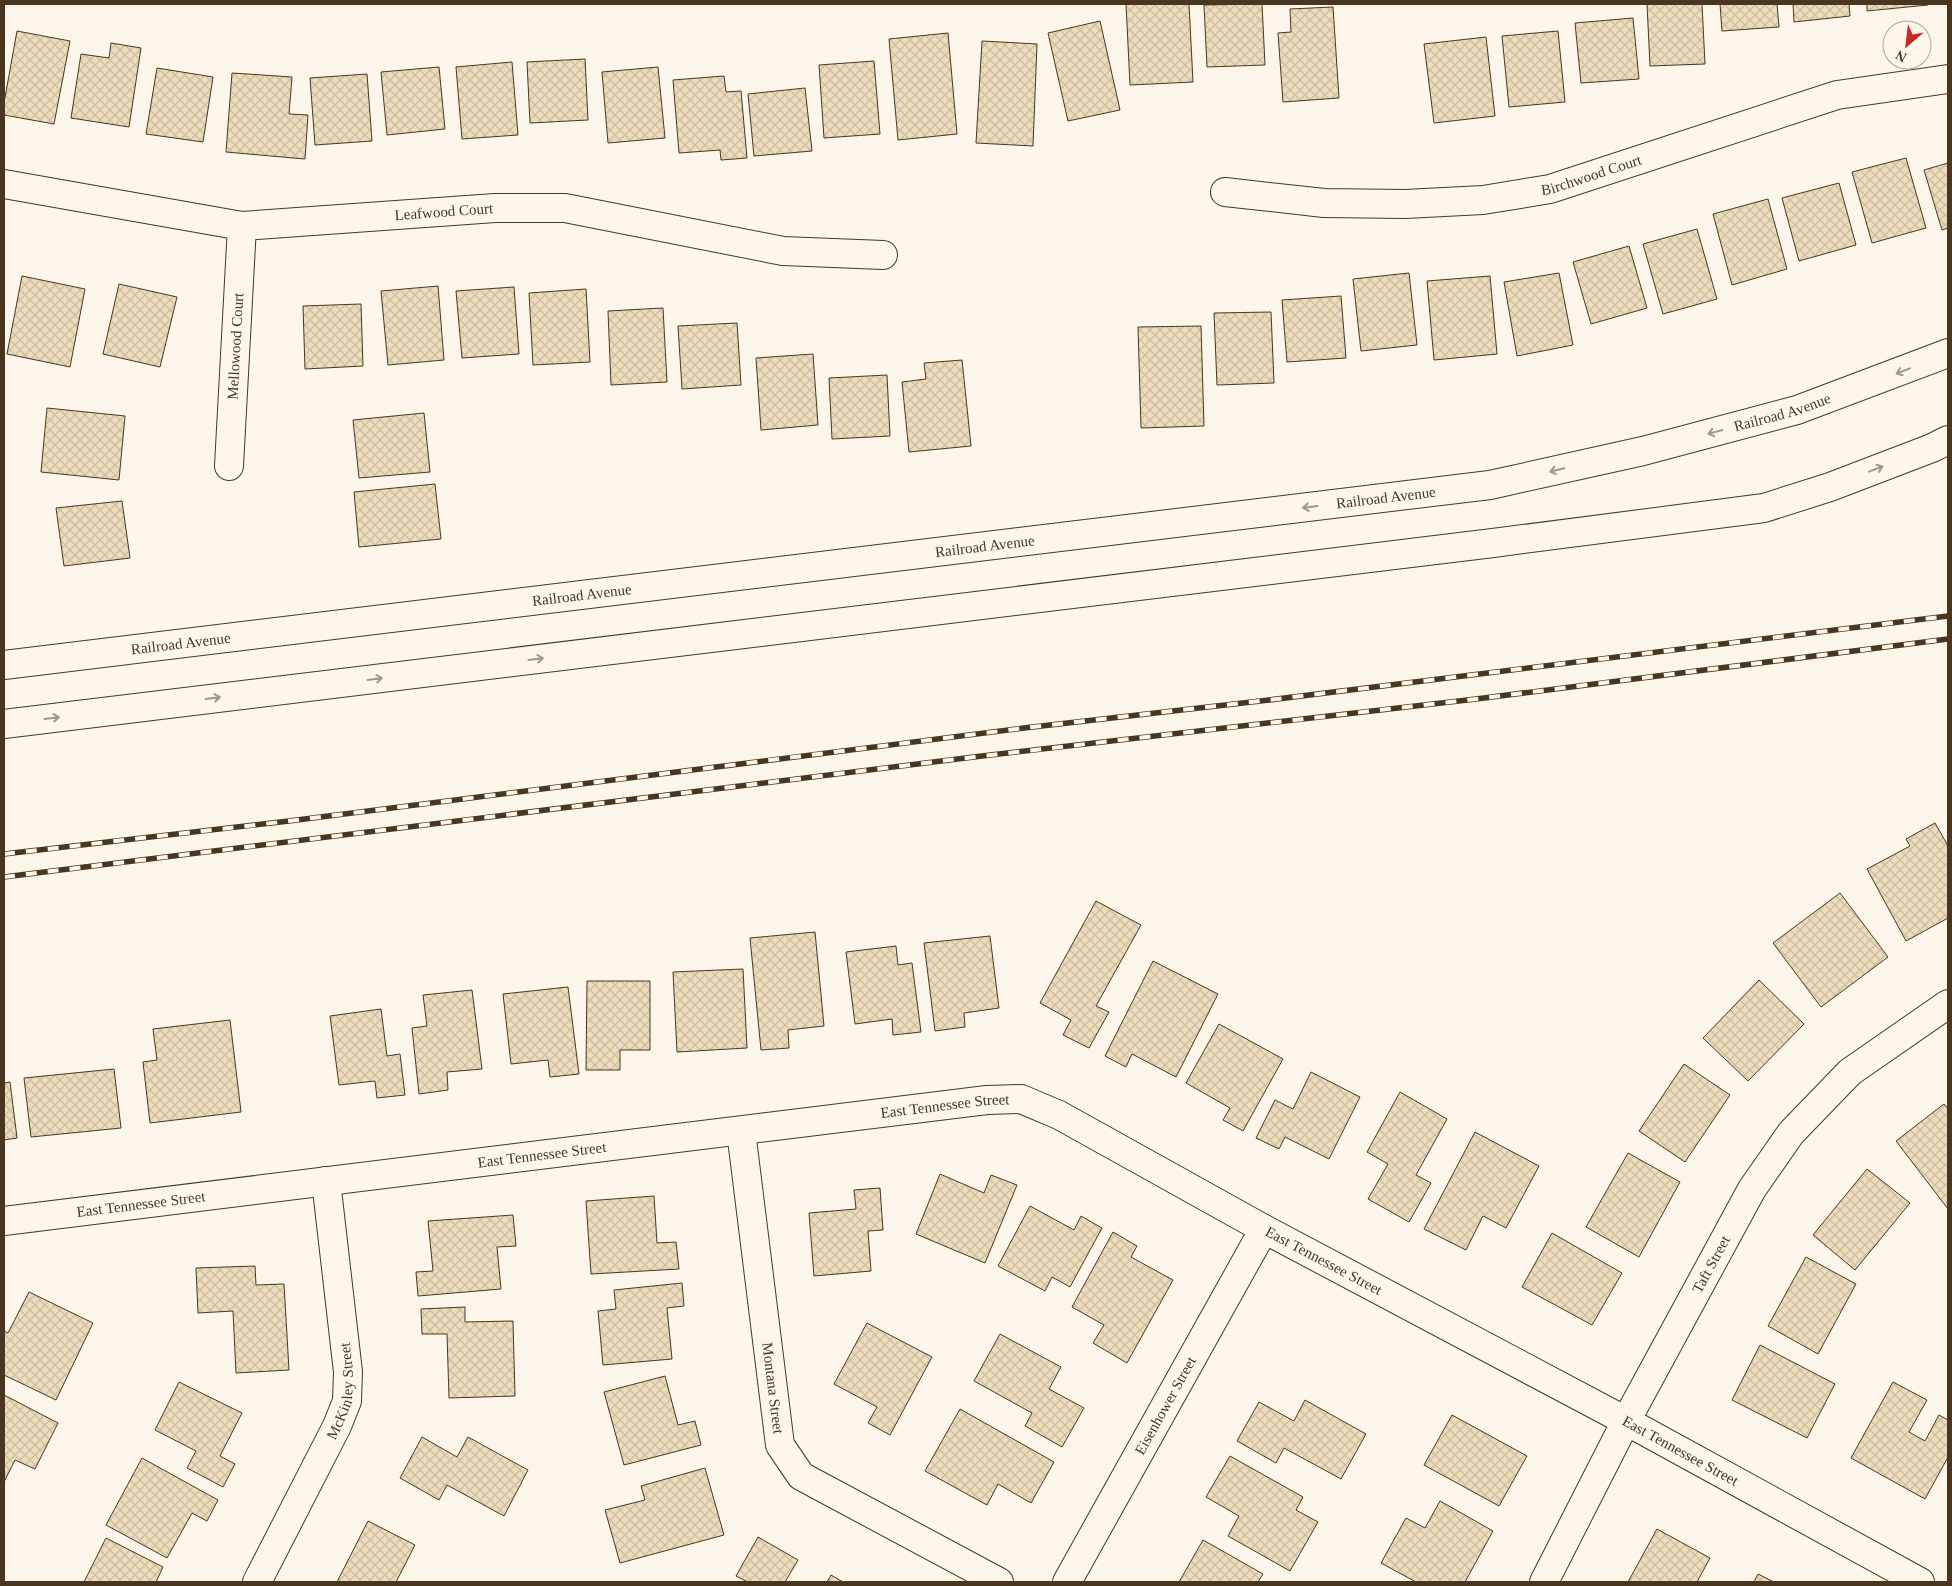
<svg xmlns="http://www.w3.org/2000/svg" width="1952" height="1586" font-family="'Times New Roman',serif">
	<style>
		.building { fill: url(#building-cross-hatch); stroke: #4a3520 }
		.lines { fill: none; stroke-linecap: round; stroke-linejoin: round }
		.minor-casing { stroke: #4a3520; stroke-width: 30 }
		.tertiary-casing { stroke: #4a3520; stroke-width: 30 }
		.minor { stroke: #fbf6e9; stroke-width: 28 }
		.tertiary { stroke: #fbf6e9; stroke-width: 28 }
		.rail-casing { stroke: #4a3520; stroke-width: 5.5 }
		.rail { stroke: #fbf6e9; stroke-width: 4; stroke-dasharray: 11; stroke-linecap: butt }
		.oneway { stroke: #a29684 }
		.labels { text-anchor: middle; stroke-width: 4; stroke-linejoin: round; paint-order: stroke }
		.street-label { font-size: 15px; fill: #4a3520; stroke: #fbf6e9 }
	</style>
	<defs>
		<pattern id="building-cross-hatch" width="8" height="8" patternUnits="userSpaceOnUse" patternTransform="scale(1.25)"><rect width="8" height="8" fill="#ecdcbc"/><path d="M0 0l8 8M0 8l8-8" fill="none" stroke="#ccbda1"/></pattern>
	</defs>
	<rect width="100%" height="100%" fill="#fbf6e9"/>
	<path class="building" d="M1126 4H1189L1193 82 1130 85Z
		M1262 4 1265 65 1207 67 1204 5Z
		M1647 4H1702L1705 64 1650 66Z
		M1720 4H1777L1779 27 1722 31Z
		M1793 4H1849L1850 16 1794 22Z
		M1867 4H1928V5L1867 11Z
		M1333 7 1339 98 1283 102 1278 33 1291 32 1290 9Z
		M1633 18 1639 79 1581 83 1575 23Z
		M1100 21 1120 110 1068 121 1048 33Z
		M17 31 70 41 54 124 4 115V103Z
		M1558 31 1565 102 1509 107 1502 36Z
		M948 33 957 134 898 140 889 39Z
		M1486 37 1495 116 1434 123 1424 44Z
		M982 41 1037 44 1033 146 976 143Z
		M111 43 141 48 129 127 71 118 81 54 109 58Z
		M585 59 588 120 530 123 527 62Z
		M874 61 880 134 824 138 819 65Z
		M512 62 518 135 462 139 456 67Z
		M439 67 445 129 387 135 381 72Z
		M658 67 665 138 608 143 602 72Z
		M157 68 213 77 203 142 146 134Z
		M232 73 292 77 289 114 308 115 305 159 226 152Z
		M367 74 372 141 315 145 310 78Z
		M724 76 726 92 741 91 747 158 721 160 720 150 679 153 673 80Z
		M805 88 812 151 754 156 748 94Z
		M1906 158 1926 228 1872 243 1852 172Z
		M1948 163V228L1942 230 1924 170Z
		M1839 183 1856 245 1799 261 1782 198Z
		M1768 199 1787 269 1732 285 1713 214Z
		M1697 229 1717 299 1663 314 1643 244Z
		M1629 246 1647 308 1591 324 1573 262Z
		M1409 273 1417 345 1361 351 1353 279Z
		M1559 273 1573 345 1517 356 1504 282Z
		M22 276 85 289 70 367 7 354Z
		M1490 276 1497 354 1434 360 1427 281Z
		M119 284 177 297 160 367 103 354Z
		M438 286 444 360 388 365 381 291Z
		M514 287 519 354 462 358 456 291Z
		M586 289 590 362 533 365 529 293Z
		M1341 296 1346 358 1287 362 1282 300Z
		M361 304 363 366 305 369 303 306Z
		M663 308 667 382 611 385 608 311Z
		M1271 312 1274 383 1217 385 1214 313Z
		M737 323 741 385 682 389 678 326Z
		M1201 326 1204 426 1141 428 1138 327Z
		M813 354 818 425 761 430 756 358Z
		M962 360 971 446 909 452 902 382 926 379 924 363Z
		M887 375 890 436 832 439 829 378Z
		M47 408 125 416 119 480 41 472Z
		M424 413 430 472 359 478 353 420Z
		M435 484 441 539 359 547 354 492Z
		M122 501 130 558 64 566 56 508Z
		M1935 823 1948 846V918L1906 941 1867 869 1910 846 1906 839Z
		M1840 893 1888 957 1821 1007 1773 943Z
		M1096 901 1141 925 1096 1006 1109 1012 1089 1048 1063 1035 1071 1020 1040 1003Z
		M815 932 824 1026 788 1030 789 1048 761 1050 750 938Z
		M990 936 999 1008 964 1013 965 1027 935 1031 924 943Z
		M896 946 898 965 912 963 921 1032 893 1035 892 1019 855 1024 846 952Z
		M1153 961 1218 994 1176 1077 1132 1054 1126 1067 1105 1056Z
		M743 969 747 1048 677 1052 673 972Z
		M1759 980 1804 1024 1748 1081 1703 1038Z
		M587 981H650V1050H620V1070H586Z
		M568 987 579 1074 550 1077 548 1060 511 1064 503 994Z
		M472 990 482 1069 447 1072 448 1090 419 1094 412 1028 427 1026 423 995Z
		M381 1009 387 1056 400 1054 405 1095 377 1098 375 1081 339 1085 330 1016Z
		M230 1020 241 1112 150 1123 143 1062 157 1060 153 1029Z
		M1219 1024 1283 1059 1243 1131 1223 1120 1230 1108 1186 1083Z
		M1684 1064 1730 1095 1685 1162 1639 1131Z
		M114 1069 121 1128 31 1137 24 1078Z
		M1311 1072 1360 1097 1329 1159 1285 1137 1279 1149 1256 1138 1275 1100 1293 1109Z
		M10 1082 17 1138 4 1140V1083Z
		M1400 1092 1447 1119 1416 1175 1431 1183 1409 1222 1368 1199 1388 1164 1367 1152Z
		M1944 1104 1948 1109V1209L1896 1141Z
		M1475 1132 1539 1166 1506 1228 1483 1216 1466 1250 1424 1229Z
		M1628 1153 1680 1182 1639 1257 1586 1227Z
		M1867 1169 1910 1203 1855 1270 1813 1235Z
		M940 1174 984 1193 991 1175 1017 1185 985 1263 916 1234Z
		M880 1188 883 1230 868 1231 871 1271 814 1276 809 1213 856 1209 854 1190Z
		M654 1196 657 1243 676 1242 679 1269 591 1274 586 1201Z
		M1030 1206 1074 1230 1081 1216 1102 1228 1070 1287 1052 1277 1045 1291 998 1266Z
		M513 1215 516 1246 497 1247 501 1289 418 1296 416 1272 433 1271 428 1221Z
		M1113 1232 1137 1246 1131 1257 1173 1280 1127 1363 1093 1343 1104 1325 1072 1307Z
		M1552 1233 1622 1273 1592 1325 1522 1287Z
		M1806 1257 1856 1284 1818 1354 1768 1326Z
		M255 1266 256 1285 284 1284 289 1370 236 1373 233 1311 198 1313 196 1268Z
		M682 1283 684 1306 667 1308 672 1359 603 1365 598 1311 616 1309 614 1290Z
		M29 1292 93 1323 56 1400 4 1375V1331L8 1333Z
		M465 1307V1322L513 1321 515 1396 449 1398 447 1334H422L421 1309Z
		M867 1323 932 1357 890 1435 868 1423 877 1407 834 1384Z
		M1000 1334 1061 1367 1049 1389 1084 1408 1062 1447 1025 1426 1032 1413 974 1381Z
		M1760 1345 1835 1384 1807 1438 1732 1400Z
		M665 1376 678 1425 695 1421 701 1445 624 1465 604 1392Z
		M179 1382 242 1413 220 1456 235 1464 223 1487 187 1468 196 1451 155 1430Z
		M1893 1382 1927 1400 1909 1432 1925 1441 1939 1415 1948 1420V1457L1925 1499 1851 1458Z
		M4 1395 58 1423 35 1469 15 1460 4 1482Z
		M1305 1400 1366 1434 1341 1479 1284 1448 1276 1463 1237 1441 1259 1402 1294 1421Z
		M960 1409 1054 1462 1031 1503 998 1484 987 1505 925 1471Z
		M1452 1415 1527 1456 1499 1506 1424 1465Z
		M422 1437 457 1457 468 1437 528 1470 504 1516 447 1485 439 1500 400 1478Z
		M1230 1456 1303 1497 1296 1510 1318 1522 1290 1571 1228 1536 1239 1516 1206 1497Z
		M142 1458 218 1500 207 1521 192 1513 167 1558 106 1525Z
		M705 1468 724 1535 620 1563 605 1510 645 1500 641 1486Z
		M1440 1501 1493 1531 1465 1582H1416L1381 1563 1406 1518 1425 1528Z
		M368 1521 415 1545 396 1582H337Z
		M1657 1529 1710 1558 1697 1582H1628Z
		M758 1537 798 1560 785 1582H748L736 1576Z
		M106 1538 163 1567 156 1582H84Z
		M1203 1540 1263 1574 1258 1582H1179Z
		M1758 1574 1774 1582H1754Z
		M831 1575 843 1582H827Z"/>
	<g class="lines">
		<defs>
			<g id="minor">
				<path id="s1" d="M4 184 242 226 495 208H565L783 251 883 255"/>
				<path id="s2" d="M1225 192 1324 203 1405 204 1483 200 1550 189 1837 95 1948 79"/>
				<path id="s3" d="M229 466 242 226"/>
				<path id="s4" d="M741 1131 780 1445 801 1476 999 1582"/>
				<path id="s5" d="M4 1221 987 1100 1021 1099 1059 1115 1264 1229 1626 1421 1920 1582"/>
				<path id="s6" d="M257 1582 337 1426 347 1401 348 1372 326 1181"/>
				<path id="s7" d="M1067 1582 1264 1229"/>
				<path id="s8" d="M1544 1582 1626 1421 1752 1189 1791 1133 1850 1072 1948 1004"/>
			</g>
			<g id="tertiary">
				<path id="s9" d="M4 665 1490 485 1643 451 1797 410 1948 353"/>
				<path d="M4 724 1493 543 1764 508 1830 487 1932 448 1948 440"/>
			</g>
		</defs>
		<use href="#minor" class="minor-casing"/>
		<use href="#tertiary" class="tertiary-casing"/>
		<use href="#minor" class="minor"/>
		<use href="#tertiary" class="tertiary"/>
		<defs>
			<path id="rail" d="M4 854 289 821 1024 728 1269 700 1948 616
				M4 877 982 756 1476 699 1948 639"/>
		</defs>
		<use href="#rail" class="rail-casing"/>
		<use href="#rail" class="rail"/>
	</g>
	<defs><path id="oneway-shaft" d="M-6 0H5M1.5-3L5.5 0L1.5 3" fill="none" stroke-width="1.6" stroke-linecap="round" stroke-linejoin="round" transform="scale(1.25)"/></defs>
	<g class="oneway">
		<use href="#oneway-shaft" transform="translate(1903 371) rotate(159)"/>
		<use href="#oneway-shaft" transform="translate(1715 432) rotate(165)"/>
		<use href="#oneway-shaft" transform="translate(1876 469) rotate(-21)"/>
		<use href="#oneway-shaft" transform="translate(1557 470) rotate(167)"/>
		<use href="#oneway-shaft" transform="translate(1310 507) rotate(173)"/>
		<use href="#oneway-shaft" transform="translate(536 659) rotate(-7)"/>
		<use href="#oneway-shaft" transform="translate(375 679) rotate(-7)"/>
		<use href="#oneway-shaft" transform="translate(213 698) rotate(-7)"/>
		<use href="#oneway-shaft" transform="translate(52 718) rotate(-7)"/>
	</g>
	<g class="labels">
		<g class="street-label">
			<text dy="5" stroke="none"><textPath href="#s2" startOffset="370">Birchwood Court</textPath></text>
			<text dy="5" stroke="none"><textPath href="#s1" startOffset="444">Leafwood Court</textPath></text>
			<text dy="5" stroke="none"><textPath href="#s3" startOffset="120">Mellowood Court</textPath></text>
			<text dy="5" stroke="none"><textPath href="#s9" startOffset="1798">Railroad Avenue</textPath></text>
			<text dy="5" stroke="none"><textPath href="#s9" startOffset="1392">Railroad Avenue</textPath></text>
			<text dy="5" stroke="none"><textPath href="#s9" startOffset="988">Railroad Avenue</textPath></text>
			<text dy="5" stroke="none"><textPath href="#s9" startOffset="582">Railroad Avenue</textPath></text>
			<text dy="5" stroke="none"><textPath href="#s9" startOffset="178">Railroad Avenue</textPath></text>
			<text dy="5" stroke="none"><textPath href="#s5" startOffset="948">East Tennessee Street</textPath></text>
			<text dy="5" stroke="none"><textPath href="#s5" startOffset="542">East Tennessee Street</textPath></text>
			<text dy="5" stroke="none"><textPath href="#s5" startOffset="138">East Tennessee Street</textPath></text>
			<text dy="5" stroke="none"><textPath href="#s5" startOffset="1368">East Tennessee Street</textPath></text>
			<text dy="5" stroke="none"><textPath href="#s8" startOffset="359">Taft Street</textPath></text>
			<text dy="5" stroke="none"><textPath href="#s4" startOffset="259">Montana Street</textPath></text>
			<text dy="5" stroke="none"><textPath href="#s6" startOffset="211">McKinley Street</textPath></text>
			<text dy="5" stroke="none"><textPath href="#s7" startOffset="202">Eisenhower Street</textPath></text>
			<text dy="5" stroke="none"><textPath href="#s5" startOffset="1772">East Tennessee Street</textPath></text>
		</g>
	</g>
	<rect width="1952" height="1586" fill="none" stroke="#4a3520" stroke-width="10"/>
	<g transform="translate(1907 45) rotate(208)"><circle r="24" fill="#fbf6e9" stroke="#b4a999"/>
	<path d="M0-4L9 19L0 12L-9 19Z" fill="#c62828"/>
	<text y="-8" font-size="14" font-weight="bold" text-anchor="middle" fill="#4a3520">N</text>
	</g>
</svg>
